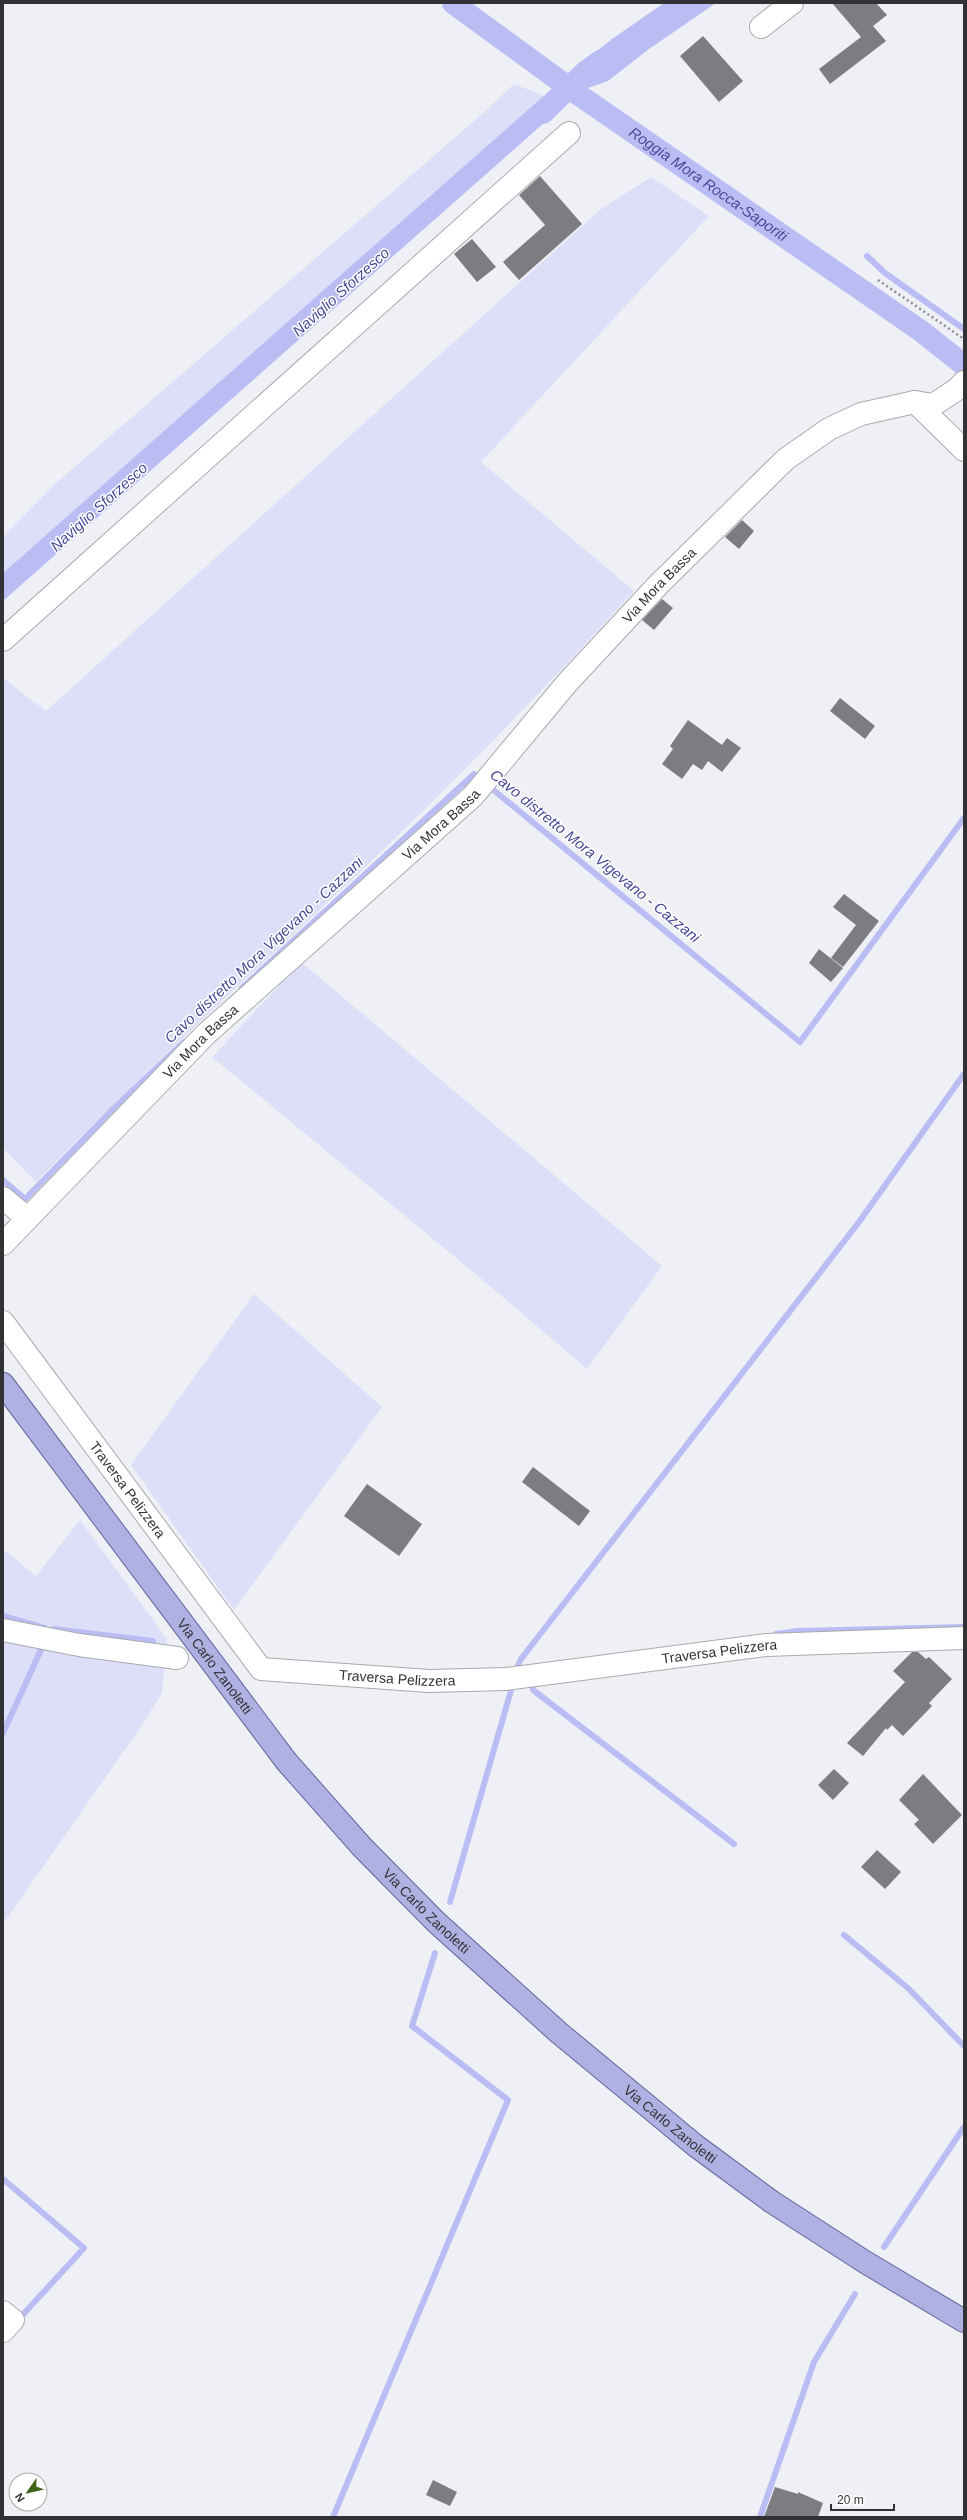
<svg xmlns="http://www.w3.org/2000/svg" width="967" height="2520" font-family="Arial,sans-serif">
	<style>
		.green { fill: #dddff8 }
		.water { fill: #babdf4 }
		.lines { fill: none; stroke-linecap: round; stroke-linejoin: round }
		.stream { stroke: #babdf4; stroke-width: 6 }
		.canal { stroke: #babdf4; stroke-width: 22 }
		.building { fill: #7c7c81 }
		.minor-casing { stroke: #a9aaae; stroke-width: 24 }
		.major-casing { stroke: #62639a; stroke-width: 24 }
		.path { stroke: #8c8c90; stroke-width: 2.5; stroke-dasharray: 2 3; stroke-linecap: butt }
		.minor { stroke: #fff; stroke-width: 22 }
		.major { stroke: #b0b1e3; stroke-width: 22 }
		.labels { text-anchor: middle; stroke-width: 3; stroke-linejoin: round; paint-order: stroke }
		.street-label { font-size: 14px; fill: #323234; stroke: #fff }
		.water-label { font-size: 15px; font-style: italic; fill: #4a4696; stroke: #fff }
	</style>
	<rect width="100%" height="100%" fill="#eff0f5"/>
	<path class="green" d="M514 84 545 96 3 573V537L56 483 481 115Z
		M651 177 709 216 481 462 634 591C553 680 470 766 384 849 268 960 148 1066 36 1182L3 1148V678L46 711 601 209Z
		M301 962 662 1266 587 1369 484 1281 212 1057Z
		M254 1294 382 1407 234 1610 131 1465Z
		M80 1520 167 1639 162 1693 140 1728 3 1924V1549L36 1576Z"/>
	<path class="water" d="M664 3H716L649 49 608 81 588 88 569 73 612 39Z
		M555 86 571 99 3 601V573Z"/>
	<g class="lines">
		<path class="stream" d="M867 256 885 273 964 329
			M242 988 474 774 800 1042 964 818
			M3 1180 25 1199 113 1109 184 1042
			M3 1616 45 1628
			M54 1629 153 1641
			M776 1634 798 1631 964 1627
			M514 1674 521 1659 859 1222 964 1074
			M532 1685 533 1690 734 1844
			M3 1733 45 1641
			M450 1902 512 1687
			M844 1935 909 1989 964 2046
			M3 2179 84 2248 17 2321
			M884 2247 964 2127
			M333 2517 508 2100 412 2026 435 1953
			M760 2517 814 2362 855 2294"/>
		<g class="canal">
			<path id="s1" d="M453 3 579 95 921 331 964 365"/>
			<path d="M543 113 585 72 600 61"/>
		</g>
	</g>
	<path class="building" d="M832 3H876L887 15 873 26 886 41 830 84 819 69 861 37Z
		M703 36 743 81 719 102 680 56Z
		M540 176 582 224 519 280 503 262 545 225 519 195Z
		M472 239 496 267 477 282 454 254Z
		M742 520 754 531 739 549 725 537Z
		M662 599 673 608 654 630 642 620Z
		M840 698 875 726 865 739 830 711Z
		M688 720 722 745 727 738 741 748 722 772 708 761 702 770 693 764 682 779 662 764 673 749 670 746Z
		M844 894 879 921 843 967 831 958 856 925 833 907Z
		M819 949 843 968 831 982 809 963Z
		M533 1467 590 1511 579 1526 522 1482Z
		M367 1484 422 1524 399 1556 344 1516Z
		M912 1652H918L926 1659 929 1657 952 1679 929 1703 932 1706 903 1736 892 1725 887 1730 886 1728 863 1756 847 1743 905 1682 893 1671Z
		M834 1769 849 1783 833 1800 818 1785Z
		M923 1774 962 1815 933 1844 914 1824 919 1820 899 1800Z
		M877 1850 901 1872 885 1889 861 1867Z
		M433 2480 457 2492 450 2506 426 2495Z
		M775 2487 798 2494V2492L823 2503 818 2517H764Z"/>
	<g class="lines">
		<defs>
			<g id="minor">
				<path d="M761 27 792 3"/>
				<path d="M915 402 964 450"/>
				<path d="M3 640 569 133"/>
				<path d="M3 1198 27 1218"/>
				<path id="s2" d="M3 1244 206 1034 473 796 567 683 658 585 786 459 829 429 861 414 915 402 933 405 956 390 964 382"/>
				<path id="s3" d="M3 1322 261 1669 429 1681 506 1679 766 1645 964 1638"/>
				<path d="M3 1630 79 1645 177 1658"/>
				<path d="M3 2312 13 2320 3 2331"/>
			</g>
			<g id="major">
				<path id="s4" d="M3 1384 286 1761 362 1847 436 1922 558 2032 696 2146 772 2202 865 2262 964 2321"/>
			</g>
		</defs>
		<use href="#minor" class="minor-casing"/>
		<use href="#major" class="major-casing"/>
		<path class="path" d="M878 280 964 339"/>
		<use href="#minor" class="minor"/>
		<use href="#major" class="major"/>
	</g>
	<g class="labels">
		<g class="street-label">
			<text dy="5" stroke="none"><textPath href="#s2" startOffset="931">Via Mora Bassa</textPath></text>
			<text dy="5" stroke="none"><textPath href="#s2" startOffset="607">Via Mora Bassa</textPath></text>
			<text dy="5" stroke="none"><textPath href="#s2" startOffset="283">Via Mora Bassa</textPath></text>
			<text dy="5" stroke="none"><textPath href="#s3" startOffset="209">Traversa Pelizzera</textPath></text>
			<text dy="5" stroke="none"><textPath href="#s3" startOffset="893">Traversa Pelizzera</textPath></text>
			<text dy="5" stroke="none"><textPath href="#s4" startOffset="353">Via Carlo Zanoletti</textPath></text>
			<text dy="5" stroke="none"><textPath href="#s3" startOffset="569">Traversa Pelizzera</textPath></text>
			<text dy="5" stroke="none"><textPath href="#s4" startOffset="677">Via Carlo Zanoletti</textPath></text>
			<text dy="5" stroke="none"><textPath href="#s4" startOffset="1001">Via Carlo Zanoletti</textPath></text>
		</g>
		<g class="water-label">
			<text dy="5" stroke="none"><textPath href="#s1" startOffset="313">Roggia Mora Rocca-Saporiti</textPath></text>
			<text transform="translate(341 292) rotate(-42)" y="5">Naviglio Sforzesco</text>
			<text transform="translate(99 507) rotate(-42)" y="5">Naviglio Sforzesco</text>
			<text transform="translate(595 856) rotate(39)" y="5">Cavo distretto Mora Vigevano - Cazzani</text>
			<text transform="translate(264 950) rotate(-43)" y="5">Cavo distretto Mora Vigevano - Cazzani</text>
		</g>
	</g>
	<rect width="967" height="2520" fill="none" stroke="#323234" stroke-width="8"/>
	<g transform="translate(28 2492) rotate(236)"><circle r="19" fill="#ffffff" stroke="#adadae"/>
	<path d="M0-3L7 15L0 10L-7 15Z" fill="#3f631b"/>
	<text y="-6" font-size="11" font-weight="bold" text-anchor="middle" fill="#323234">N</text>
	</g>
	<path d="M831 2504v6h63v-6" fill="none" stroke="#323234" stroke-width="2"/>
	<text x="837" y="2504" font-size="12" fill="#323234" stroke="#ffffff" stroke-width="3" paint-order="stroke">20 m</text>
</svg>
